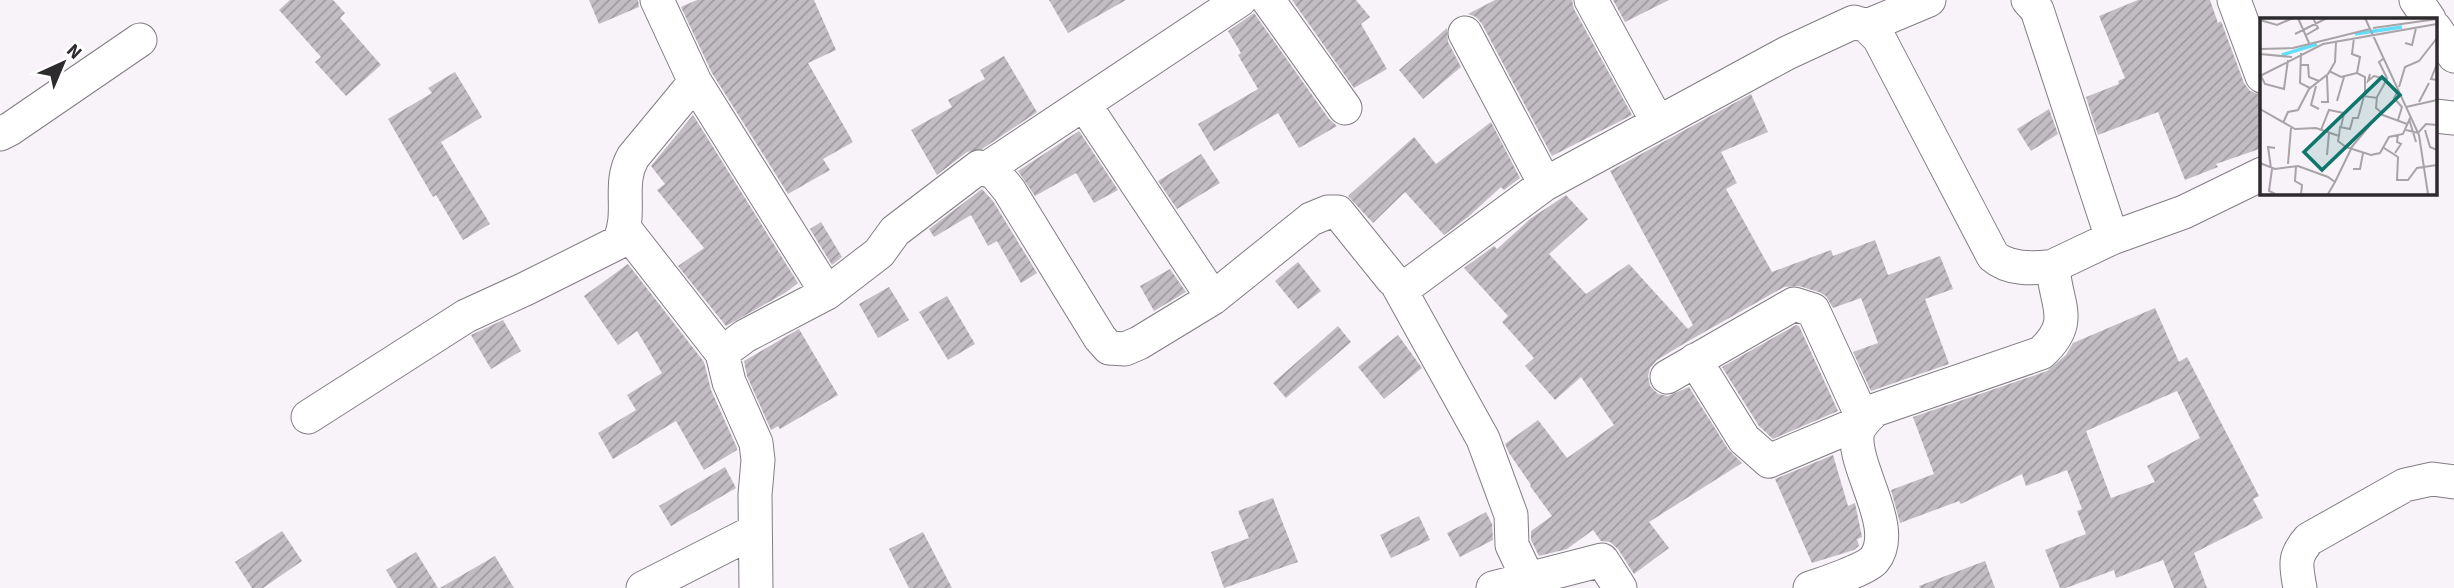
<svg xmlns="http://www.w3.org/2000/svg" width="2454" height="588" font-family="'Source Sans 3',sans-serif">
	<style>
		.building { fill: url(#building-hatch); fill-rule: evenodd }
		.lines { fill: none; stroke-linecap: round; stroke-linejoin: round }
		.minor-casing { stroke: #817d82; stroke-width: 35 }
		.minor { stroke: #fff; stroke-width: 33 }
		.inset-river { fill: none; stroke: #61def9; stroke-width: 3.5 }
		.inset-road { fill: none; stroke: #a7a3a7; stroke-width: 2 }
		.view { fill: #0f766e; fill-opacity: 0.15; stroke: #0f766e; stroke-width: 3.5 }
		.inset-edge { fill: none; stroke: #2d2b2d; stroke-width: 3.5 }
	</style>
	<defs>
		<pattern id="building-hatch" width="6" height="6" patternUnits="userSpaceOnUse" patternTransform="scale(1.75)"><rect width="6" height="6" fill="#c2bdc3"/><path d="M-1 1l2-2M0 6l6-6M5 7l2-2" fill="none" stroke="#9e9a9f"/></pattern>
	</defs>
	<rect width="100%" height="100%" fill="#f8f3f9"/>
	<path class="building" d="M290 0H333L345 13 340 18 381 65 346 96 315 62 321 57 279 10Z
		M589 0H638L639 7 599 24Z
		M697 0H814L836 50 808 63 853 142 823 159 830 170 788 194 712 73 681 7Z
		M1049 0H1126L1068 33Z
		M1292 0H1356L1370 17 1361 24 1387 69 1354 88Z
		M1495 0H1572L1574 9 1632 115 1552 156 1482 24 1476 17 1468 14Z
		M1613 0H1669L1625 22Z
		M2138 0H2210L2218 23 2221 21 2244 83 2250 91 2262 95V148L2216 164 2218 167 2185 180 2158 112 2098 135 2086 97 2119 84 2118 81 2125 78 2099 16Z
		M1254 13 1329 119 1337 126 1299 148 1278 113 1214 151 1198 124 1258 89 1238 55 1241 53 1228 31Z
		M1447 28 1448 42 1461 67 1423 99 1399 70Z
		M1004 56 1037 112 982 149 967 152 937 175 911 130 952 107 948 100 985 79 980 70Z
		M455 72 482 117 441 142 490 224 463 240 436 195 433 197 388 119 432 93 428 88Z
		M1751 94 1768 132 1721 152 1737 183 1726 189 1772 272 1831 250 1833 256 1875 240 1888 275 1940 256 1953 289 1925 299 1949 364 1871 391 1853 352 1878 343 1861 298 1833 308 1826 296 1819 292 1799 286 1784 287 1685 343 1657 360 1650 368 1648 376 1650 386 1658 394 1668 396 1689 387 1728 449 1742 463 1649 522 1669 548 1634 574 1618 549 1610 542 1601 541 1593 530 1567 549 1539 556 1531 540V531L1552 516 1530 486 1531 485 1509 453 1505 444 1538 420 1567 458 1614 425 1581 377 1555 400 1525 366 1534 358 1502 322 1508 316 1464 268 1494 246 1497 249 1530 219 1566 195 1588 219 1549 254 1586 294 1629 264 1688 329 1693 325 1610 171Z
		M2049 109 2058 134 2031 151 2017 129Z
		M693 115 798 283 785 293 726 326 678 266 704 248 657 190 665 184 651 166Z
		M1491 122 1520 178 1504 190 1501 187 1468 217 1444 235 1405 192 1373 223 1348 196 1414 137 1436 164Z
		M1079 131 1118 190 1094 203 1076 173 1035 196 1018 171Z
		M1201 154 1220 183 1177 209 1158 181Z
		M982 189 993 201 1037 273 1021 283 997 241 988 246 971 215 934 237 929 229Z
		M821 222 842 257 832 265 810 229Z
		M1298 262 1321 291 1298 309 1275 281Z
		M628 264 704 362 711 390 737 448V450L704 470 676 421 613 459 598 433 636 410 627 395 662 373 637 331 618 345 584 296Z
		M1170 269 1186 292 1154 311 1140 286Z
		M889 287 909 320 878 338 859 304Z
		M947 296 975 344 948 360 919 312Z
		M2155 308 2179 362 2187 357 2259 496 2253 499 2263 518 2194 553 2207 588H2174L2163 560 2116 578 2114 570 2066 588H2060L2045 550 2086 534 2077 511 2082 509 2067 470 2026 486 2022 474 1961 504 1959 501 1900 523 1891 490 1934 474 1913 417 2047 371 2066 355 2073 343ZM2177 391 2200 438 2147 466 2155 482 2111 498 2086 431Z
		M503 320 521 351 491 369 471 335Z
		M1796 325 1799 326 1838 411 1773 439 1759 426 1722 367Z
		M1338 326 1351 342 1286 398 1273 383Z
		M799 329 838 395 780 429 778 426 771 430 747 376 744 361Z
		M1398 335 1422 368 1384 399 1358 367Z
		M1833 455 1848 506 1855 503 1862 537 1857 539 1859 546 1854 550 1812 563 1775 479Z
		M725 467 736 488 671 526 659 506Z
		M1273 498 1298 562 1224 588 1211 552 1249 538 1238 511Z
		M1486 512 1492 524 1493 540 1460 557 1447 533Z
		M1419 516 1430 540 1391 558 1380 535Z
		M282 531 302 561 263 588H252L235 562Z
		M923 532 952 588H909L889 549Z
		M416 552 438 588H397L386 570Z
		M495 556 514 588H440Z
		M1985 561 1995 588H1920L1919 586Z"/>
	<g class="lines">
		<defs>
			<path id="minor" d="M657 0 695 82 827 293 745 336 722 353 729 382 756 443 758 460 755 495 756 588
				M1268 0 1345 108
				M1591 0 1658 123
				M2028 0 2037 10 2112 238
				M2234 0 2262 76
				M2416 0 2429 19
				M1867 26 1929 0
				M2435 28 2454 56
				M1465 33 1545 184
				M1084 104 1213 298
				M2435 116 2454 118
				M0 134 10 129 140 40
				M986 169 1240 0
				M625 229 722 353
				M1397 284 1483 439 1511 515 1512 545 1528 579
				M827 293 879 253 895 231 979 167 995 173 1009 190 1100 338 1109 348 1125 349 1139 343 1213 298 1311 219 1328 212H1338L1392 279 1402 287 1407 286 1545 184 1787 53 1854 22 1867 26 1879 38 1993 256C2009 270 2033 269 2053 266
				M1667 377 1794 304 1813 310 1864 421 1769 461 1744 439 1695 360
				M308 417 466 316 525 289 619 242C633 212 617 185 633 157L695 82
				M643 588 755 531
				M1493 588 1602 560 1620 588
				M1810 588C1823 584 1866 569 1874 560 1899 529 1855 472 1857 436 1858 425 1868 417 1875 410L2041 353C2076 321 2055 305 2053 266L2112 238 2184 212 2262 174
				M2300 588C2296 565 2293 557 2309 539L2405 485 2432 479 2454 482"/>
		</defs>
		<use href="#minor" class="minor-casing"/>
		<use href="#minor" class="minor"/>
	</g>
	<g transform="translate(2260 18)">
		<rect width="177" height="177" fill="#f8f3f9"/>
		<path class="inset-river" d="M95 16 142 9M22 37 57 26"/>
		<path class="inset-road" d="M38 0 49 25M105 0 159 117 168 176M0 2 17 7 33 0M113 10 177 1M35 16 67 0M46 17 58 10 53 0M145 25 152 27 156 10M0 31 33 30 110 11M41 35 40 65 50 70M0 36 32 39M123 41 119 44 127 60M177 46 171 61 177 62M40 47H48L49 59 59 63M69 53 81 59 97 55 100 39 92 36 94 20M97 55 105 59V76M0 58 63 26 177 6M1 58 5 66 24 71 28 42M56 68 51 87 59 91M139 69 145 49 159 43 177 20M77 83 84 59M61 84H68L67 58M159 84 169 65M146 89 177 82M0 91 35 111 56 110 79 118 78 123 86 129 111 137 120 135 129 119 143 116 151 98M120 96 147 106M149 101 156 124M138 102 142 89 134 80 138 73M23 105 28 94 38 92 49 71 68 56 75 44 76 24M61 112 69 92 84 95 81 109M146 112 158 115 166 106 177 107M165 112 170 129 177 132M79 118 80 109 90 111 93 100H98L104 78 117 80M124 130 138 139 137 162H148L157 150 177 147M90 131 121 94 116 90 117 79 127 61 114 58 108 63 110 56M135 135 141 126 137 124 138 116M67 137 69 115M0 145 15 151 38 148 68 159 75 164 68 176M28 146 31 110M36 148 35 163 42 167 41 176M11 150 8 129 15 130M12 151 9 173 15 176M93 151H100L103 135M75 164 91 131"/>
		<path class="view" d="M122 59 140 77 62 152 44 134Z"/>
		<rect width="177" height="177" class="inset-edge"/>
	</g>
	<g transform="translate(63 63) rotate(44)" stroke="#ffffff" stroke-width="5" paint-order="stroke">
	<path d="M0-5L12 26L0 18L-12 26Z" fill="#2d2b2d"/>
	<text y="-10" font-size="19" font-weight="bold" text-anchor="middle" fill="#2d2b2d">N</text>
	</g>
</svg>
